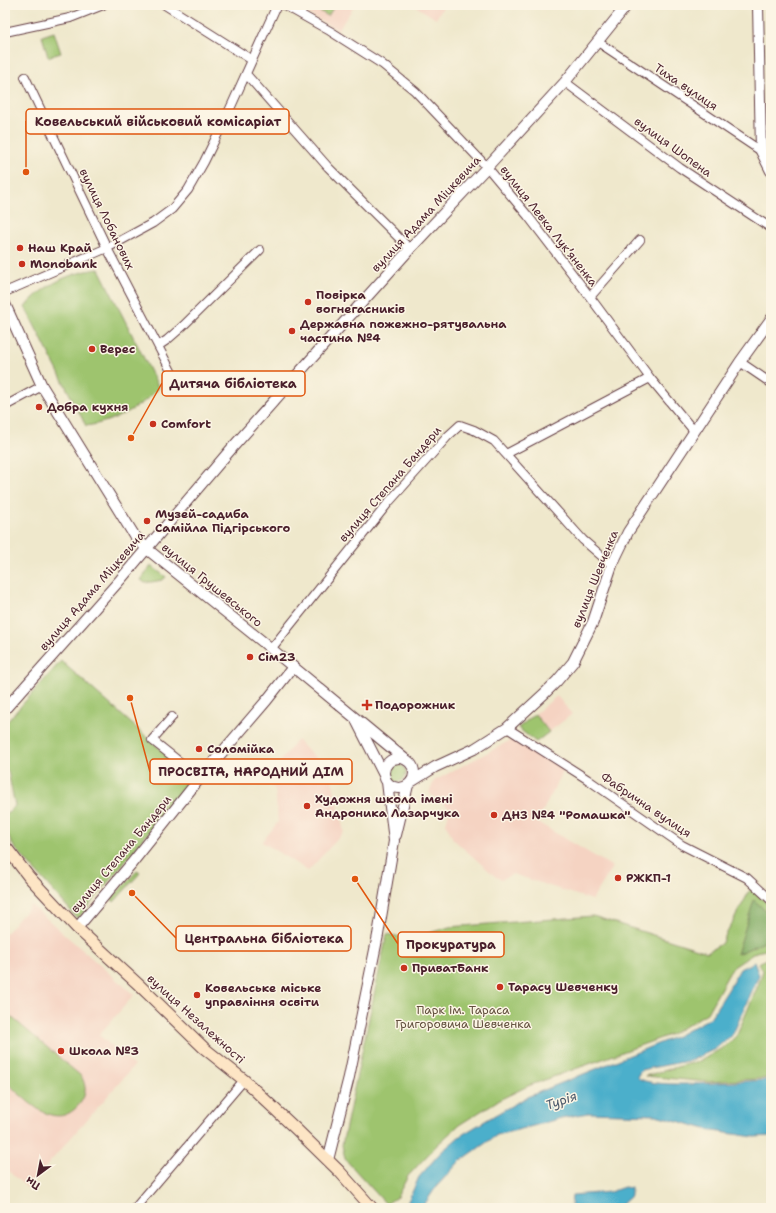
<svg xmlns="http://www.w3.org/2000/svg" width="776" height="1213" font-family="'Shantell Sans',sans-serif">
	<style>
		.built { fill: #f5d3c2 }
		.green { fill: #9ec46e; stroke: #74724c }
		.forest { fill: #7eaa61; stroke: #646446 }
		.water { fill: #4cafcb; stroke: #4b677b }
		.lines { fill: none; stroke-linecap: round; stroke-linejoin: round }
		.minor-casing { stroke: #633d43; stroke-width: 10 }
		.tertiary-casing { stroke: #633d43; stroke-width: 12 }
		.secondary-casing { stroke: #633d43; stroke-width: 13 }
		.minor { stroke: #fff; stroke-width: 8 }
		.tertiary { stroke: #fff; stroke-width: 10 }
		.secondary { stroke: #fde5c5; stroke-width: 11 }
		.poi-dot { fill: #c8321e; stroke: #fcf5e5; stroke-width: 1.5 }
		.labels { text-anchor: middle; stroke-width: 3; stroke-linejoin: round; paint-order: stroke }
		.street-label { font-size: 12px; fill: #4a1f2b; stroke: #fcf5e5 }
		.poi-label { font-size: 12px; font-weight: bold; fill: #4a1f2b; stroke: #fcf5e5; text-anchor: start }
		.park-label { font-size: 12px; fill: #63513f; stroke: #fcf5e5 }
		.water-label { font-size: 13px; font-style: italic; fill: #4b596b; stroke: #fcf5e5 }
		.leader { fill: none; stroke: #e0560e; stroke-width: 1.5 }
		.callout-dot { fill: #e0560e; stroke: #fcf5e5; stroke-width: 1.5 }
		.callout { fill: #fcf5e5; stroke: #e0560e; stroke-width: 1.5 }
		.callout-label { font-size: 13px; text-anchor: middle; font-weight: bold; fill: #4a1f2b }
	</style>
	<rect width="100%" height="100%" fill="#fcf5e5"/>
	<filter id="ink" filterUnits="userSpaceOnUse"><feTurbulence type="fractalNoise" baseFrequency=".025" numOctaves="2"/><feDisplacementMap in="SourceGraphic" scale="8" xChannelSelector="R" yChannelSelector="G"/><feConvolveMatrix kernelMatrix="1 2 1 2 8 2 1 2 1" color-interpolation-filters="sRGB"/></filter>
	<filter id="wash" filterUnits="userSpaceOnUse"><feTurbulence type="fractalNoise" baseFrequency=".012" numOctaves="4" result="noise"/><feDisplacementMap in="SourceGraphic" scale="16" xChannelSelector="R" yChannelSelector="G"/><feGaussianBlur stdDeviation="0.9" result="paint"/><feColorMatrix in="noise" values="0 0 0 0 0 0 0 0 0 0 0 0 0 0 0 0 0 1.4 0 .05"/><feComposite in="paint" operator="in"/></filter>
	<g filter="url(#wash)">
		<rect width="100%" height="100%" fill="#efe8cc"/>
		<path class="built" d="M291 5H355L338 30Z
			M414 5H444L436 19Z
			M557 696 572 714 549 732 535 714Z
			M518 738 564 770 537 822 613 867 592 900 513 874 502 879 496 877 453 839 446 824 450 808 429 793 434 781 511 740Z
			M297 740 330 771 344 832 308 871 262 842 278 822 275 789 265 781Z
			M31 905 134 995 99 1035 134 1066 27 1188 5 1168V934Z"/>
		<path class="green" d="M309 5H335L328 16Z
			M54 32 61 53 48 57 42 36Z
			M99 269 159 388C139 409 113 422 86 426L25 307C43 285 71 272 99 269Z
			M151 566 166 577 163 580 145 583 141 580Z
			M61 661 193 778 78 919 14 847 5 829V815L15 806 8 771 5 769V724Z
			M535 714 549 732 536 742 518 728Z
			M388 773a9 9 0 1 1 18 0a9 9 0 1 1-18 0Z
			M137 871 140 873 114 902 111 899Z
			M751 888 771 907V949L756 952 732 968 707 1013 672 1034 528 1086 497 1101 459 1125 437 1145 408 1176 397 1197 386 1204 345 1159 342 1145 387 934 410 939 449 927 593 916 707 952 721 944Z
			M767 959 771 962V1078L708 1082 645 1076 702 1060 727 1045 737 1035 759 983 763 970 758 963Z
			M5 1013 9 1015 81 1076C86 1084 87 1093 81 1102 56 1136 26 1099 5 1081Z"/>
		<path class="forest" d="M754 900 771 916V939L737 954Z"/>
		<path class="water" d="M754 962 759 975 733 1034 715 1049 692 1060 641 1070 637 1077C650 1091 748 1080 771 1080V1136L754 1137 713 1131 656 1115 588 1113 561 1118 537 1125 497 1135 459 1162 436 1187 422 1208H405L419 1177 440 1153 460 1136 495 1115 527 1097 677 1036 710 1018 728 990 740 969Z
			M624 1187 631 1188V1196L621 1205 614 1208H571L572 1195 610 1192Z"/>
	</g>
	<g filter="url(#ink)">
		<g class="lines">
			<defs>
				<path id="minor" d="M165 5 252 60
					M284 5 330 31 382 64 415 91 487 167 528 216 590 297 650 378 694 431
					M5 32 70 18 103 5
					M598 42 761 151
					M246 74 328 167 410 249
					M25 77 107 248 171 371
					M565 82 680 168 771 228
					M5 292 107 248 153 223 172 209 188 190 204 162 229 111 277 5
					M590 297 640 240
					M158 346 167 340 183 326 260 250
					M740 362 771 383
					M5 406 42 386
					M506 454 650 378
					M271 649 389 502 448 436 460 425 474 430 494 441 583 540 612 565
					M172 717 152 740 200 778
					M507 728 587 779 682 845 747 878 771 900
					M135 1208 244 1080"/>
				<path id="tertiary" d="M758 5 761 151 771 171
					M5 304 42 386 134 535 147 549 263 642 406 760
					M5 709 120 580 232 448 321 348 410 249 487 167 565 82 627 5
					M357 722 385 777
					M384 773a15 15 0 1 1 30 0a15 15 0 1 1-30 0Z
					M411 782 435 767 474 749 507 728 545 693 557 681 573 662 593 622 612 565 628 532 740 362 771 319
					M396 835 408 785
					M77 928 132 863 200 778 267 700 293 667
					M328 1160 349 1077 378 935 394 841 387 782"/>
				<path id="secondary" d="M5 846 29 877 77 928 139 985 204 1048 244 1080 297 1130 340 1172 372 1208"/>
			</defs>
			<use href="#minor" class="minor-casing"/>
			<use href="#tertiary" class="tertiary-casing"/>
			<use href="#secondary" class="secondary-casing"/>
			<use href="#minor" class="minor"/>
			<use href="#tertiary" class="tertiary"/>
			<use href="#secondary" class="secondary"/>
		</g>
	</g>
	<g class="poi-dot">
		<circle cx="20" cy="248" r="4"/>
		<circle cx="22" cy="264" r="4"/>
		<circle cx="308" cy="302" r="4"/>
		<circle cx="292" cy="331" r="4"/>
		<circle cx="92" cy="349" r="4"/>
		<circle cx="39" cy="407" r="4"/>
		<circle cx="153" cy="424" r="4"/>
		<circle cx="147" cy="521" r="4"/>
		<circle cx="250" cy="657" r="4"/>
		<path d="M365 699h4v4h4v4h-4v4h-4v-4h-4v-4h4z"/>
		<circle cx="199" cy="749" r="4"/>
		<circle cx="307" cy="806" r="4"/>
		<circle cx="494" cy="815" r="4"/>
		<circle cx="618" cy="878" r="4"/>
		<circle cx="404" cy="968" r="4"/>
		<circle cx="500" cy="987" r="4"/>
		<circle cx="197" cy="995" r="4"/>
		<circle cx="61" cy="1051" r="4"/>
	</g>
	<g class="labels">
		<g class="street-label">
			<text transform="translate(686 87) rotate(34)" y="4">Тиха вулиця</text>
			<text transform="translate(673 147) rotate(36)" y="4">вулиця Шопена</text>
			<text transform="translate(426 214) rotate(-47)" y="4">вулиця Адама Міцкевича</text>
			<text transform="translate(107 219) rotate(64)" y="4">вулиця Лобанових</text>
			<text transform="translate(549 226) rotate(52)" y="4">вулиця Левка Лукʼяненка</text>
			<text transform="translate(390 484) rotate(-49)" y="4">вулиця Степана Бандери</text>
			<text transform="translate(595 579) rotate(-68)" y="4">вулиця Шевченка</text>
			<text transform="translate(212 585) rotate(39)" y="4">вулиця Грушевського</text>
			<text transform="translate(92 591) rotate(-49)" y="4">вулиця Адама Міцкевича</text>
			<text transform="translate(646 805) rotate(34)" y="4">Фабрична вулиця</text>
			<text transform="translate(121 854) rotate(-50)" y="4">вулиця Степана Бандери</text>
			<text transform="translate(196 1019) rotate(42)" y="4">вулиця Незалежності</text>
		</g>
		<g class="poi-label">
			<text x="28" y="252">Наш Край</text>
			<text x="30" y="268">Monobank</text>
			<text x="316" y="299">Повірка<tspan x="316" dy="14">вогнегасників</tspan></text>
			<text x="300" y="328">Державна пожежно-рятувальна<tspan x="300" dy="14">частина №4</tspan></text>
			<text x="100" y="353">Верес</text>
			<text x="47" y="411">Добра кухня</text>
			<text x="161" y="428">Comfort</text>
			<text x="155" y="518">Музей-садиба<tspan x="155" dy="14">Самійла Підгірського</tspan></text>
			<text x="258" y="661">Сім23</text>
			<text x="375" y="709">Подорожник</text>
			<text x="207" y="753">Соломійка</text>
			<text x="315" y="803">Художня школа імені<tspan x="315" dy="14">Андроника Лазарчука</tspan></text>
			<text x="502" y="819">ДНЗ №4 "Ромашка"</text>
			<text x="626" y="882">РЖКП-1</text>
			<text x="412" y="972">ПриватБанк</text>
			<text x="508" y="991">Тарасу Шевченку</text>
			<text x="205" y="992">Ковельське міське<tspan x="205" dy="14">управління освіти</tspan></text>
			<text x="69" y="1055">Школа №3</text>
		</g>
		<g class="park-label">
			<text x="463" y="1014">Парк ім. Тараса<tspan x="463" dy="14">Григоровича Шевченка</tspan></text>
		</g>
		<g class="water-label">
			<text transform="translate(561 1100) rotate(-19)" y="5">Турія</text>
		</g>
	</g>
	<path class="leader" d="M26 172L26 121M131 438L162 383M130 698L150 772M132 893L176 938M355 879L398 944"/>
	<g class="callout-dot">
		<circle cx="26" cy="172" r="4"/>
		<circle cx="131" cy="438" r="4"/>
		<circle cx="130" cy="698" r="4"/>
		<circle cx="132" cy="893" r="4"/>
		<circle cx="355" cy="879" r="4"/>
	</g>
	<g class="callout">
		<rect x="26" y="109" width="263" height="25" rx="4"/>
		<rect x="162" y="371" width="143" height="25" rx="4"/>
		<rect x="150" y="759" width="202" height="25" rx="4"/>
		<rect x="176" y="926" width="175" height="25" rx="4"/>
		<rect x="398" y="932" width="106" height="25" rx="4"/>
	</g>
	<g class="callout-label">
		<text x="158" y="126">Ковельський військовий комісаріат</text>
		<text x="233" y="388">Дитяча бібліотека</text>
		<text x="251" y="776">ПРОСВІТА, НАРОДНИЙ ДІМ</text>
		<text x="264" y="943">Центральна бібліотека</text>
		<text x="451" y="949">Прокуратура</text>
	</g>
	<rect width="776" height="1213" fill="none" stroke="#fcf5e5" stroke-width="20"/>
	<g transform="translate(38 1175) rotate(212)" stroke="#fcf5e5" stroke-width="3" paint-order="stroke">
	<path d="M0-3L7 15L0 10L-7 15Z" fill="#4a1f2b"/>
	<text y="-6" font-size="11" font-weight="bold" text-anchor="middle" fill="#4a1f2b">Пн</text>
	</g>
</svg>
